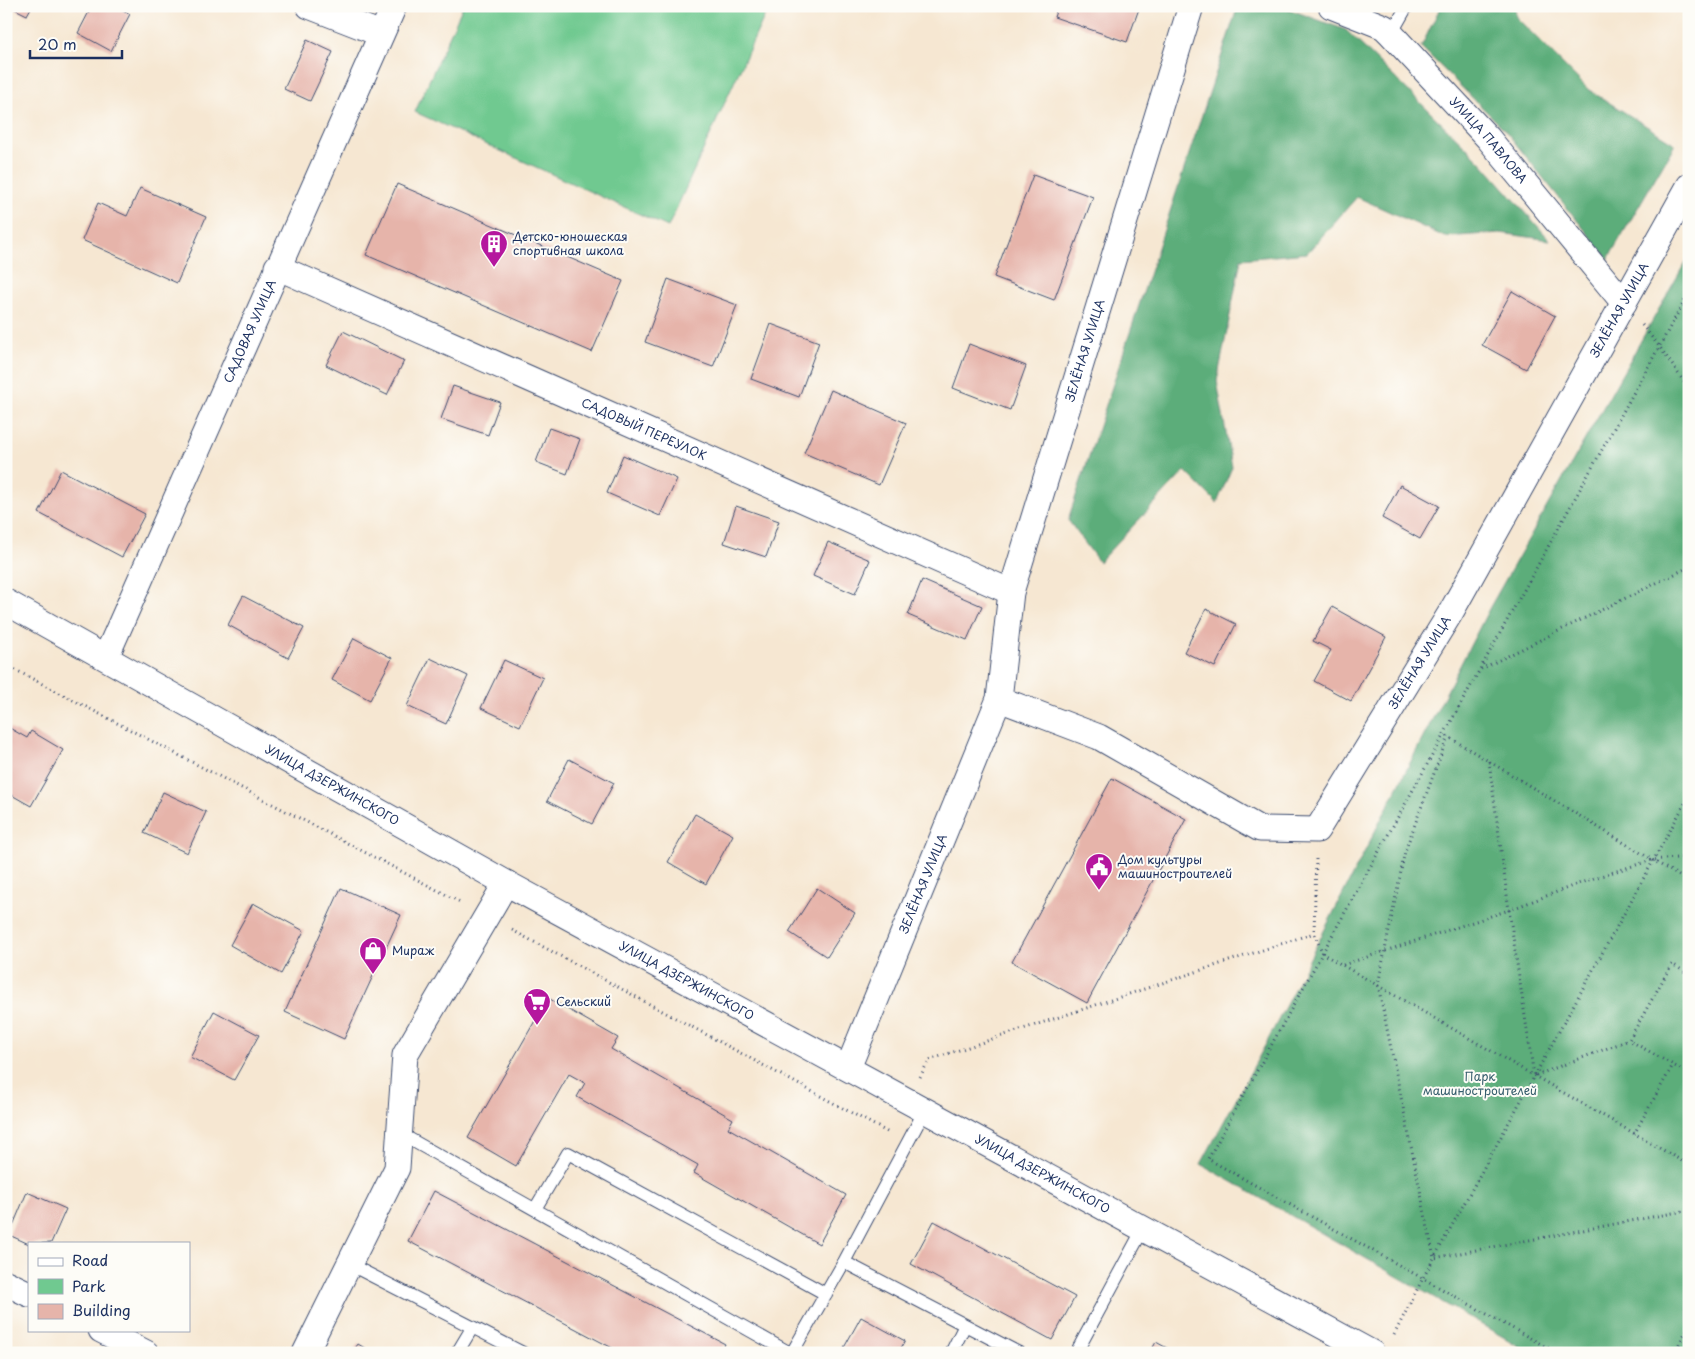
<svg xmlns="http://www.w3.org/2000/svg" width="1695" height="1359" font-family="'Playpen Sans',sans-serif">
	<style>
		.green { fill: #70c990; stroke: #467c77 }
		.forest { fill: #5cad7a; stroke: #3c6e6c }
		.building { fill: #e6b4aa }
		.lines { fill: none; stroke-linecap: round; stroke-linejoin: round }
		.lane-casing { stroke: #3c4b6f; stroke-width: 14 }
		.street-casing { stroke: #3c4b6f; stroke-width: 27 }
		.path { stroke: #3c4b6f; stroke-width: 3; stroke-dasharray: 1 4; stroke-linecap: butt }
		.lane { stroke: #fff; stroke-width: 12 }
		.street { stroke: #fff; stroke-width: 25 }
		.labels { text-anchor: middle; stroke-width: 4; stroke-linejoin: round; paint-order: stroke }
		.street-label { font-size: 12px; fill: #1b2f5e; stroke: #fdfcf7 }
		.poi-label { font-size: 12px; fill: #1b2f5e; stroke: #fdfcf7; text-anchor: start }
		.park-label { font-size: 12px; fill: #355d6d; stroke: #fdfcf7 }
	</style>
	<rect width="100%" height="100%" fill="#fdfcf7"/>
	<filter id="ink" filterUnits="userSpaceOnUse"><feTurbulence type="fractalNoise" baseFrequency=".02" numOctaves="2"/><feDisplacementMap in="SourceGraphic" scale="10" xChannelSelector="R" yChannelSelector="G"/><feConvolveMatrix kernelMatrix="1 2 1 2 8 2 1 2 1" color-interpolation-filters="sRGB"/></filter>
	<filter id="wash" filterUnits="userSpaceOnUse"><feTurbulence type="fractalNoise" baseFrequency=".0096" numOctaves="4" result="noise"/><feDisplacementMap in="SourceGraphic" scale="20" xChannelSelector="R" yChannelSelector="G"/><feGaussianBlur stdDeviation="1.12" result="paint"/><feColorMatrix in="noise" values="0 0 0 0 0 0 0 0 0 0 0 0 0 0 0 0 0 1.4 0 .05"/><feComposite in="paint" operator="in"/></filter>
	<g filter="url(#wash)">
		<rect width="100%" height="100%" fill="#f6e7d2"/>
		<path class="green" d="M463 6H769L668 227 415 112Z"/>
		<path class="forest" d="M1238 6H1280L1346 30 1480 161 1550 240 1500 233 1445 237 1357 197 1307 253 1241 259 1217 381 1232 467 1217 503 1185 471 1099 562 1068 520Z
			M1441 6H1515L1516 17 1589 90 1675 144 1608 259 1504 129 1421 47Z
			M1689 256V1344L1684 1353H1531L1201 1164 1268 1040 1490 607Z"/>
		<g id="blocks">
			<path class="building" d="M9 6H32L27 15Z
				M92 6H116L130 14 111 51 78 33Z
				M1058 6H1140L1127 42 1054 17Z
				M307 40 333 52 310 101 284 89Z
				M1033 175 1093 197 1054 300 994 277Z
				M397 184 623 281 592 352 366 255Z
				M140 188 206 217 177 283 82 240 98 203 127 216Z
				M668 279 737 305 713 367 645 342Z
				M1512 291 1555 316 1526 369 1482 345Z
				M771 324 819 342 799 397 751 379Z
				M343 331 404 361 387 395 326 365Z
				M969 344 1026 366 1010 410 953 388Z
				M453 386 500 402 488 435 441 419Z
				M831 390 906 423 879 485 804 453Z
				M549 428 580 439 567 474 536 462Z
				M623 455 677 479 660 516 607 493Z
				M61 470 145 514 122 557 39 513Z
				M1400 485 1439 506 1420 539 1382 518Z
				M736 506 779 521 766 557 724 543Z
				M828 542 870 560 855 594 813 576Z
				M922 580 982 606 967 640 908 615Z
				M243 596 304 628 288 658 228 625Z
				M1332 607 1386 637 1351 701 1314 681 1331 650 1313 641Z
				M1206 609 1236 624 1215 667 1184 652Z
				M354 638 392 658 370 700 332 680Z
				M430 658 468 676 446 724 407 706Z
				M504 660 543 678 520 726 481 708Z
				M6 726 27 738 31 731 63 750 31 806 8 793 6 795Z
				M569 759 614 783 592 824 547 801Z
				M1112 778 1186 819 1087 1003 1012 962Z
				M163 792 206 812 187 853 144 833Z
				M695 814 733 835 706 884 668 862Z
				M341 888 401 915 344 1039 285 1012Z
				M817 888 855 913 827 957 789 932Z
				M253 903 304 931 281 974 230 945Z
				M548 998 618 1038 611 1049 733 1119 728 1128 846 1195 819 1244 694 1173 698 1165 577 1097 585 1083 569 1074 516 1166 468 1138Z
				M214 1011 259 1035 234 1080 190 1057Z
				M434 1191 725 1344 721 1353H622L408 1241Z
				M27 1192 66 1209 51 1243 29 1244 9 1235Z
				M934 1221 1075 1297 1052 1340 911 1264Z
				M861 1317 905 1341 898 1353H841Z
				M1156 1342 1176 1353H1150Z
				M358 1344 373 1353H352Z"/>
		</g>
	</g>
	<g filter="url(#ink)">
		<use href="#blocks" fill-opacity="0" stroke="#3c4b6f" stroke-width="1"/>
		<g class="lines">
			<defs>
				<path id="lane" d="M1391 34 1407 6
					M399 1133 790 1353
					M535 1209 568 1153 826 1294
					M844 1262 1019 1353
					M349 1264 523 1353
					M457 1353 472 1328
					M792 1353 844 1262 925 1110
					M951 1353 965 1325
					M1076 1353 1143 1229"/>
				<g id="street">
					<path d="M309 6 381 34"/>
					<path id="s1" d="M1331 6 1384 27 1391 34 1488 138 1624 303"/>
					<path id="s2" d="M277 267 1011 592"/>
					<path id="s3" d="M6 602 506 883 1372 1353"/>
					<path id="s4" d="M106 657 394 6"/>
					<path id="s5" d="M999 699 1099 737 1260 829 1317 830 1451 612 1689 186"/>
					<path id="s6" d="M848 1068 999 699 1011 592 1191 6"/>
					<path d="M6 1283 29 1294"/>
					<path d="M101 1330 146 1353"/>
					<path d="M305 1353 397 1168 405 1055 506 883"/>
				</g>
			</defs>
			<use href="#lane" class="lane-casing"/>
			<use href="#street" class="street-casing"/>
			<path class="path" d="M1642 325 1659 346 1689 389
				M6 665 462 903
				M1481 669 1689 567
				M1447 736 1689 882
				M1448 736 1405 851 1378 985 1434 1258 1689 1210
				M1489 761 1509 910 1594 878 1652 860 1689 857
				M1316 859 1314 933 1323 954 1689 1165
				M512 930 889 1133
				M1343 965 1509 910 1534 1076 1629 1040
				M1689 974 1672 964 1629 1040 1689 1074
				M920 1077 929 1060 1314 933
				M1634 1134 1673 1065
				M1394 1335 1423 1278 1689 796
				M1557 1353 1208 1159 1689 293
				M1674 1353 1689 1326"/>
			<use href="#lane" class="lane"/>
			<use href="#street" class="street"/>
		</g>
	</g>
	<defs>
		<symbol id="building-pin" viewBox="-11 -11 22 30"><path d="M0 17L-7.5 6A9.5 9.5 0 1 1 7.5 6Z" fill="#b5179e" stroke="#fdfcf7"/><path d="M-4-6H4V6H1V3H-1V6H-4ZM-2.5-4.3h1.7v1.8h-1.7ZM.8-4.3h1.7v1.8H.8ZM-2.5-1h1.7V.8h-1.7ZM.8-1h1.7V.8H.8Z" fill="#fff"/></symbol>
		<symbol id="civic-pin" viewBox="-11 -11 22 30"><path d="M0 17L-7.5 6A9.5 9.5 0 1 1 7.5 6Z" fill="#b5179e" stroke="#fdfcf7"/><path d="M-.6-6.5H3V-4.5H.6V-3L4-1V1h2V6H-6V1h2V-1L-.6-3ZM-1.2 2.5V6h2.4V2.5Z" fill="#fff"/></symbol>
		<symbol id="shop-pin" viewBox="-11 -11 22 30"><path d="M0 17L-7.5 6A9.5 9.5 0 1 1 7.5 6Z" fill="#b5179e" stroke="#fdfcf7"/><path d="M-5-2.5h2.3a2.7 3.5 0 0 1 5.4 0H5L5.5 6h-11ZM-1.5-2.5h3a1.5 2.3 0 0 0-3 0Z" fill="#fff"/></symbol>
		<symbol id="supermarket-pin" viewBox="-11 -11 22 30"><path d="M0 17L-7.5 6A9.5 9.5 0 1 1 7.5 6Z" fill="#b5179e" stroke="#fdfcf7"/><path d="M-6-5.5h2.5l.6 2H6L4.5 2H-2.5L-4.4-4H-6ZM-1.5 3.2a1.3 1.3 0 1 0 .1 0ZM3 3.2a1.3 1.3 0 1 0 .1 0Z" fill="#fff"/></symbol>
	</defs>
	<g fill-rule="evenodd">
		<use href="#building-pin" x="478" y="228" width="32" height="43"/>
		<use href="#civic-pin" x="1083" y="851" width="32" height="43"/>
		<use href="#shop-pin" x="357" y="935" width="32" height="43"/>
		<use href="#supermarket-pin" x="521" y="986" width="32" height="43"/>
	</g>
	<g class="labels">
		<g class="street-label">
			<text dy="4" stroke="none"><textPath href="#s1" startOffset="211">УЛИЦА ПАВЛОВА</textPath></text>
			<text dy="4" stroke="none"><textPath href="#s5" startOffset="951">ЗЕЛЁНАЯ УЛИЦА</textPath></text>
			<text dy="4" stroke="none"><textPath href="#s4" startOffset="356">САДОВАЯ УЛИЦА</textPath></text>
			<text dy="4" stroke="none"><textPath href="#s6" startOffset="759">ЗЕЛЁНАЯ УЛИЦА</textPath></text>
			<text dy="4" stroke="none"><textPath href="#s2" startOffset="401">САДОВЫЙ ПЕРЕУЛОК</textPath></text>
			<text dy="4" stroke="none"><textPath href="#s5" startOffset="546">ЗЕЛЁНАЯ УЛИЦА</textPath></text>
			<text dy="4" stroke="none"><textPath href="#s3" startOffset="374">УЛИЦА ДЗЕРЖИНСКОГО</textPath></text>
			<text dy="4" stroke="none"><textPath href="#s6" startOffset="199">ЗЕЛЁНАЯ УЛИЦА</textPath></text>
			<text dy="4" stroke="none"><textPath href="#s3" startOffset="779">УЛИЦА ДЗЕРЖИНСКОГО</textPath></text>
			<text dy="4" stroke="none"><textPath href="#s3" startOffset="1184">УЛИЦА ДЗЕРЖИНСКОГО</textPath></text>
		</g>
		<g class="poi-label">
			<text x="513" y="241">Детско-юношеская<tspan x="513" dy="14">спортивная школа</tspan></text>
			<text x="1118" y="864">Дом культуры<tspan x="1118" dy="14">машиностроителей</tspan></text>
			<text x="392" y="955">Мираж</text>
			<text x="556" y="1006">Сельский</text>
		</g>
		<g class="park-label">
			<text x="1480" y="1081">Парк<tspan x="1480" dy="14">машиностроителей</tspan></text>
		</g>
	</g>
	<rect width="1695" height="1359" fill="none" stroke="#fdfcf7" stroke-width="25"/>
	<rect x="28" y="1242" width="162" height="90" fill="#fdfcf7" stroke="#a3aaba"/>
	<rect x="38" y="1258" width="25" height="8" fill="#ffffff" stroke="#a3aaba"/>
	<text x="72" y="1266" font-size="15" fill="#1b2f5e">Road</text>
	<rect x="38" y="1279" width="25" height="15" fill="#70c990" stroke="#a3aaba"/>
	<text x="72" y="1292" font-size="15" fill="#1b2f5e">Park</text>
	<rect x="38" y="1304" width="25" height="15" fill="#e6b4aa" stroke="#a3aaba"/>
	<text x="72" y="1316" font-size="15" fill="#1b2f5e">Building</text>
	<path d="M30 50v8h92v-8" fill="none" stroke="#1b2f5e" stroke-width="2.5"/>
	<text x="38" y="50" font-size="15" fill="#1b2f5e" stroke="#fdfcf7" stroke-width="4" paint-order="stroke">20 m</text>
</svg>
